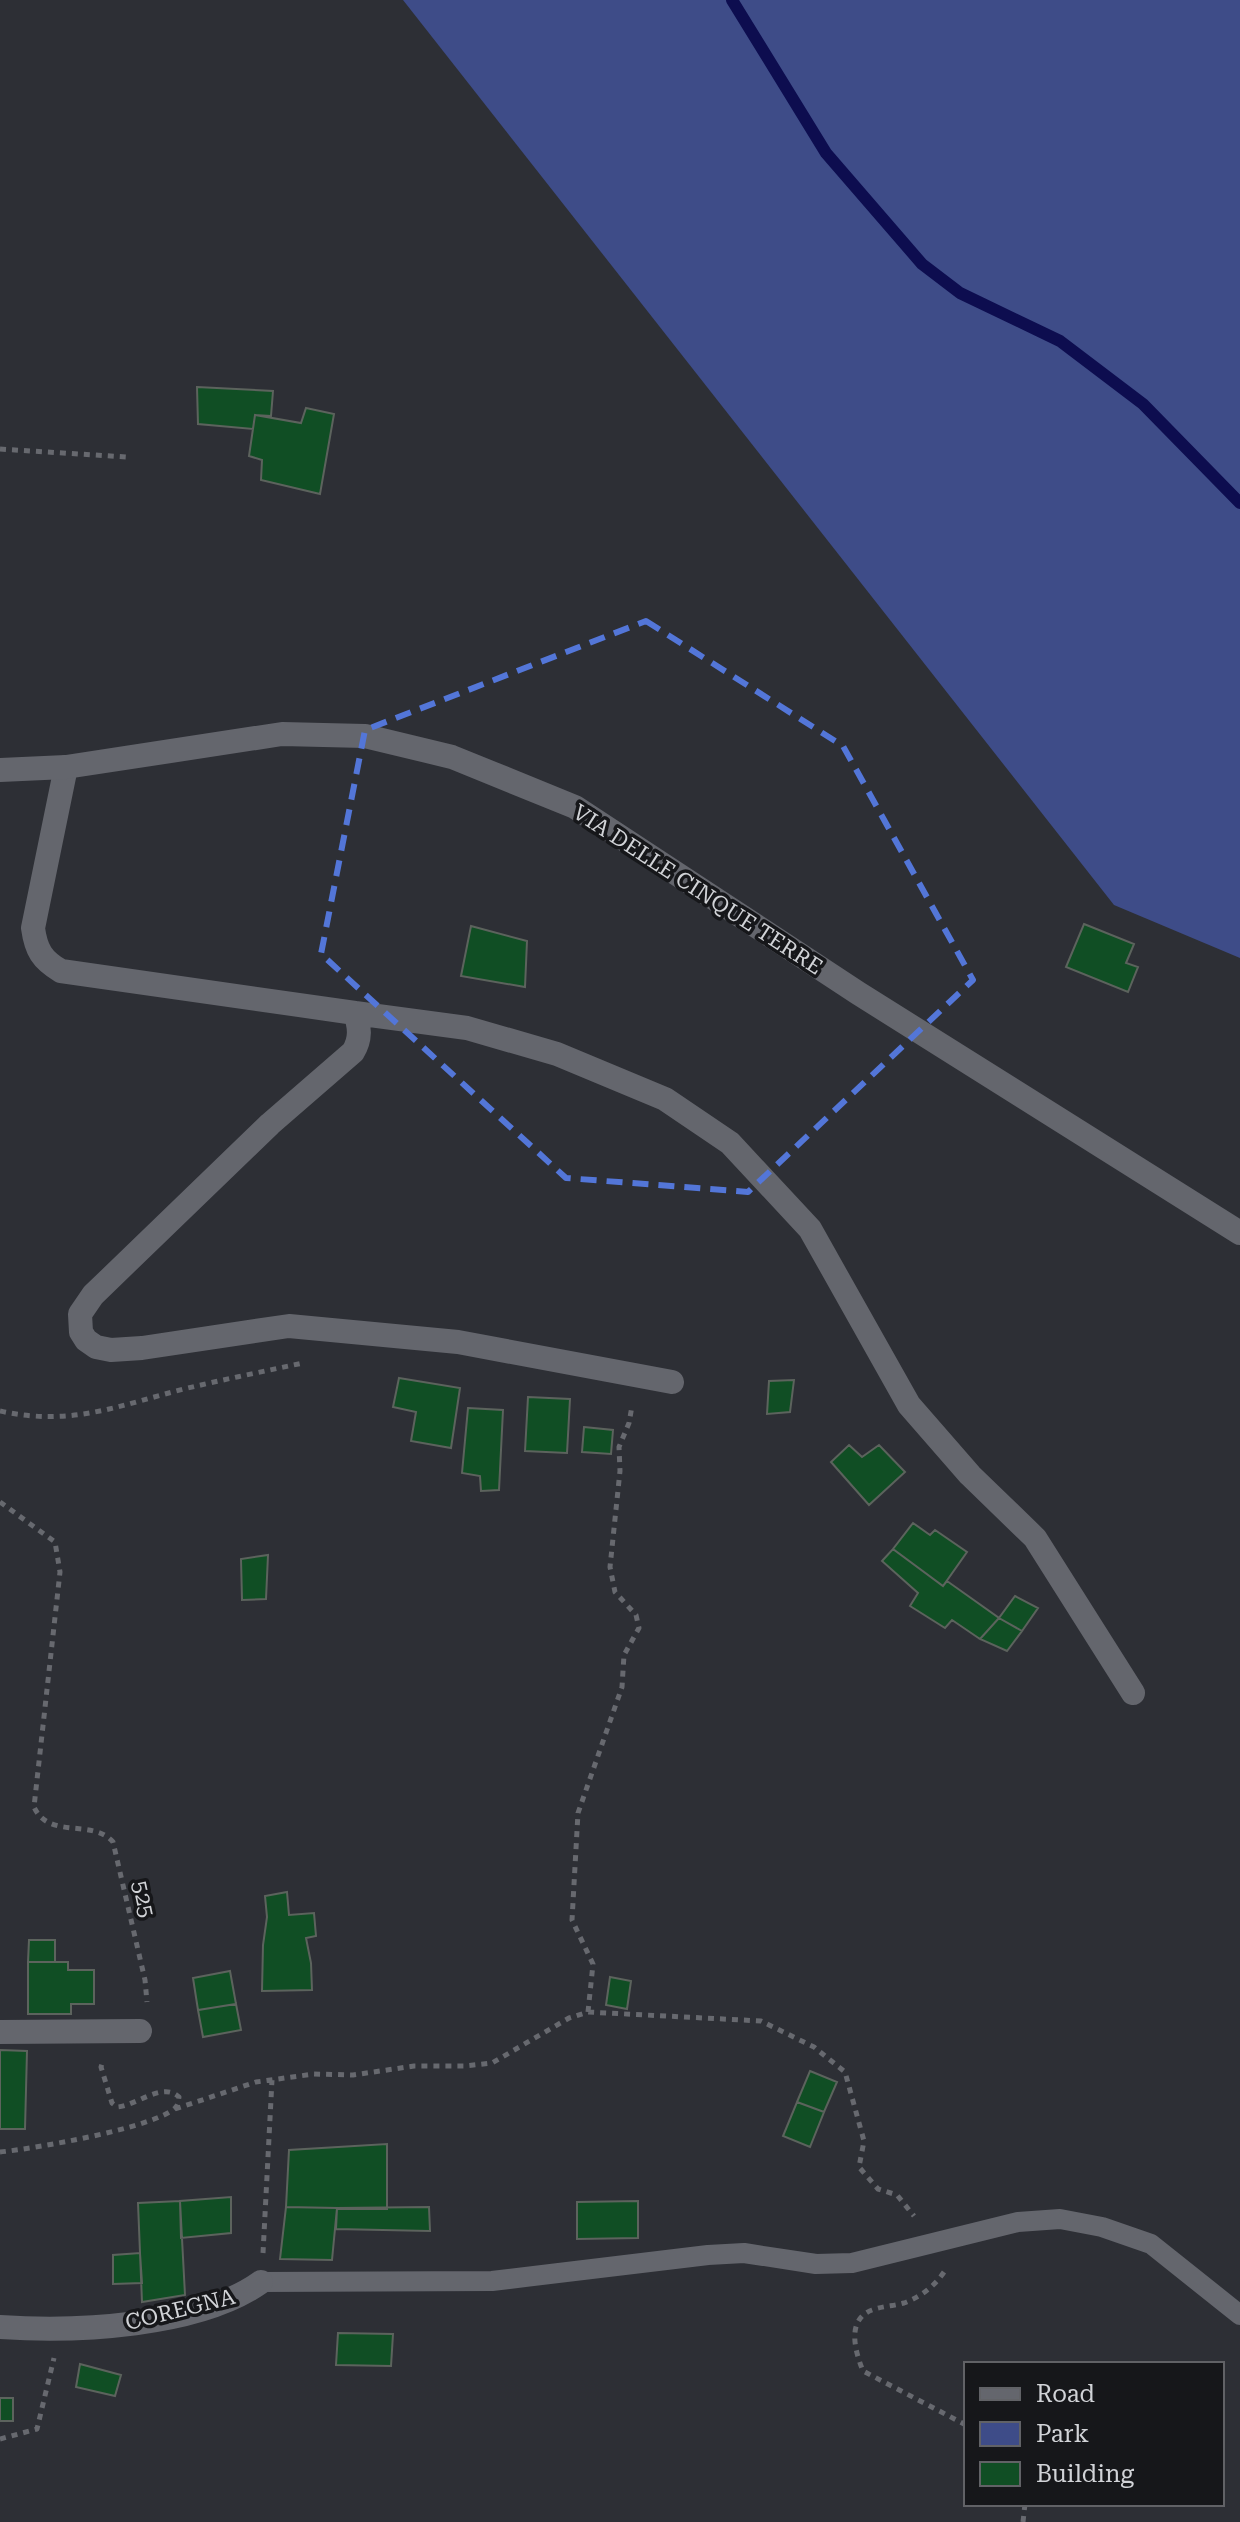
<svg xmlns="http://www.w3.org/2000/svg" width="1240" height="2522" font-family="'Roboto Serif',serif">
	<style>
		.green { fill: #3e4c88 }
		.lines { fill: none; stroke-linecap: round; stroke-linejoin: round }
		.stream { stroke: #0d0d4f; stroke-width: 12 }
		.building { fill: #104e24; stroke: #5c635d; stroke-width: 2 }
		.path { stroke: #67696f; stroke-width: 5; stroke-dasharray: 6 6; stroke-linecap: butt }
		.lane { stroke: #64666d; stroke-width: 20 }
		.street { stroke: #64666d; stroke-width: 24 }
		.secondary { stroke: #64666d; stroke-width: 24 }
		.marked { fill: none; stroke: #5376d8; stroke-width: 6; stroke-dasharray: 16 10; stroke-linejoin: round }
		.labels { text-anchor: middle; stroke-width: 7; stroke-linejoin: round; paint-order: stroke }
		.street-label { font-size: 22px; fill: #d1d3d7; stroke: #16171a }
	</style>
	<rect width="100%" height="100%" fill="#2d2f35"/>
	<path class="green" d="M403 0H1240V958L1114 905Z"/>
	<g class="lines">
		<path class="stream" d="M732 0 826 153 922 264 960 293 1060 341 1143 404 1240 503"/>
	</g>
	<path class="building" d="M197 387 273 391 271 416 255 415 253 429 198 424Z
		M306 408 334 414 320 494 261 480 262 460 249 456 255 415 301 423Z
		M1084 924 1134 944 1126 963 1138 967 1128 992 1066 967Z
		M471 926 527 941 525 987 461 976Z
		M399 1378 460 1388 451 1448 411 1441 416 1412 393 1407Z
		M794 1380 790 1412 767 1414 769 1381Z
		M528 1397 570 1399 567 1453 525 1451Z
		M468 1408 503 1410 499 1490 481 1491 480 1476 462 1473Z
		M584 1427 613 1430 611 1454 582 1452Z
		M849 1445 862 1457 879 1445 905 1472 869 1505 831 1462Z
		M913 1523 930 1535 935 1530 967 1552 943 1586 893 1549Z
		M893 1549 943 1586 947 1581 999 1618 980 1639 952 1620 945 1628 910 1606 918 1593 882 1561Z
		M268 1555 266 1599 242 1600 241 1559Z
		M1015 1596 1038 1608 1022 1631 999 1618Z
		M999 1618 1022 1631 1007 1651 980 1639Z
		M287 1892 289 1915 314 1913 316 1936 306 1938 311 1963 312 1990 262 1991 263 1945 267 1917 265 1896Z
		M29 1940H55V1962H28Z
		M28 1962H68V1970H94V2004H71V2014H28Z
		M230 1971 236 2004 198 2010 193 1978Z
		M610 1977 631 1981 627 2009 606 2005Z
		M236 2004 241 2030 203 2037 198 2010Z
		M0 2050 27 2051 25 2129H0Z
		M810 2071 837 2082 824 2112 797 2102Z
		M797 2102 824 2112 810 2147 783 2136Z
		M387 2144V2209L286 2207 289 2150Z
		M231 2197V2233L181 2238 180 2201Z
		M180 2201 185 2295 142 2302 138 2203Z
		M638 2201V2238L577 2239V2202Z
		M286 2207 337 2208 332 2260 280 2259Z
		M429 2207 430 2231 336 2229 337 2208Z
		M140 2253 142 2283 113 2284V2255Z
		M338 2333 393 2334 391 2366 336 2365Z
		M80 2364 121 2375 115 2396 76 2387Z
		M0 2398H13V2421H0Z"/>
	<g class="lines">
		<path class="path" d="M0 449 126 457
			M0 1411C73 1427 119 1405 188 1388 226 1379 265 1371 303 1363
			M0 1502 55 1542 60 1572 34 1807C49 1840 92 1818 113 1842L145 1980 147 2002
			M588 2012 593 1964 572 1920 578 1813 622 1687 624 1655 639 1628 636 1615 615 1592 610 1567 620 1471 619 1447 629 1423 632 1406
			M175 2109 256 2082 314 2074 353 2075 414 2066H464L492 2063 569 2018 588 2012 761 2021 814 2047 845 2072 864 2141 859 2167 878 2189 897 2195 914 2216
			M0 2152C32 2149 154 2128 175 2108 179 2104 178 2102 179 2097 163 2081 136 2106 117 2107L112 2103 101 2067 103 2061
			M263 2253 272 2080
			M944 2272C934 2287 920 2297 904 2303 894 2306 883 2306 872 2310 846 2320 855 2351 863 2371L966 2425
			M0 2439 37 2429 54 2358
			M1023 2522 1025 2504"/>
		<path class="lane" d="M261 2282 492 2281 708 2255 744 2253 816 2264 852 2263 1018 2222 1060 2219 1102 2227 1151 2244 1240 2315"/>
		<path class="street" d="M66 767 33 928C36 950 42 960 61 971L355 1013C360 1027 361 1039 353 1052L270 1124 93 1295 80 1314 81 1332 86 1340 96 1347 111 1350 142 1348 289 1326 458 1342 672 1382
			M355 1013 467 1028 557 1054 665 1099 730 1143 810 1229 909 1405 970 1475 1035 1538 1133 1693
			M0 2032 140 2031
			M0 2327C76 2332 198 2327 261 2282"/>
		<path class="secondary" d="M0 770 66 767 282 734 365 736 452 757 575 807 858 993 1240 1233"/>
	</g>
	<path class="marked" d="M646 621 843 746 973 980 748 1192 566 1178 321 954 365 730Z"/>
	<g class="labels">
		<g class="street-label">
			<text transform="translate(698 889) rotate(33)" y="8">VIA DELLE CINQUE TERRE</text>
			<text transform="translate(144 1899) rotate(78)" y="8">525</text>
			<text transform="translate(180 2309) rotate(-14)" y="8">COREGNA</text>
		</g>
	</g>
	<rect x="964" y="2362" width="260" height="144" fill="#16171a" stroke="#616266" stroke-width="2"/>
	<rect x="980" y="2388" width="40" height="12" fill="#64666d" stroke="#616266" stroke-width="2"/>
	<text x="1036" y="2402" font-size="24" fill="#d1d3d7">Road</text>
	<rect x="980" y="2422" width="40" height="24" fill="#3e4c88" stroke="#616266" stroke-width="2"/>
	<text x="1036" y="2442" font-size="24" fill="#d1d3d7">Park</text>
	<rect x="980" y="2462" width="40" height="24" fill="#104e24" stroke="#616266" stroke-width="2"/>
	<text x="1036" y="2482" font-size="24" fill="#d1d3d7">Building</text>
</svg>
